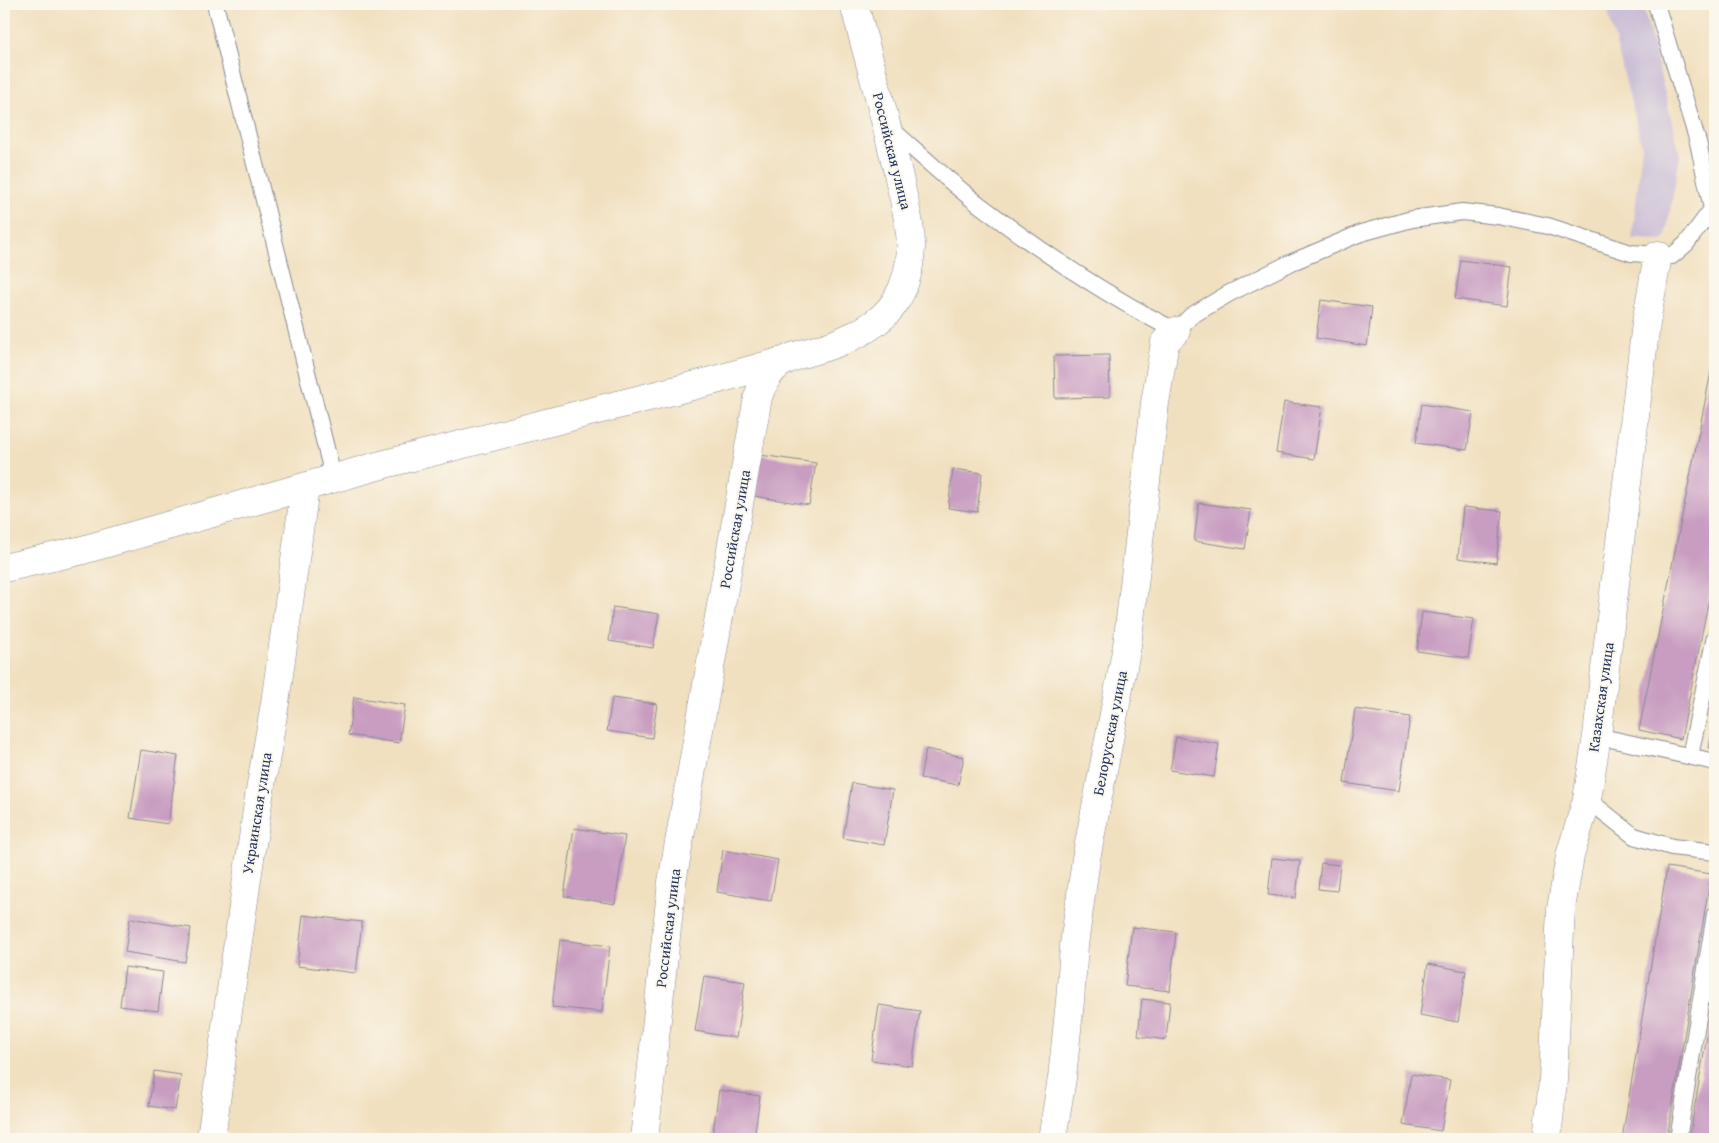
<svg xmlns="http://www.w3.org/2000/svg" width="1719" height="1143" font-family="'Gentium Book Plus',serif">
	<style>
		.industrial { fill: #cbbfd6 }
		.building { fill: #c89dc1 }
		.lines { fill: none; stroke-linecap: round; stroke-linejoin: round }
		.lane-casing { stroke: #86888f; stroke-width: 18 }
		.street-casing { stroke: #86888f; stroke-width: 29 }
		.lane { stroke: #fff; stroke-width: 16 }
		.street { stroke: #fff; stroke-width: 28 }
		.labels { text-anchor: middle; stroke-width: 4; stroke-linejoin: round; paint-order: stroke }
		.street-label { font-size: 15px; fill: #1b2f5e; stroke: #fbf7ec }
	</style>
	<rect width="100%" height="100%" fill="#fbf7ec"/>
	<filter id="ink" filterUnits="userSpaceOnUse"><feTurbulence type="fractalNoise" baseFrequency=".02" numOctaves="2"/><feDisplacementMap in="SourceGraphic" scale="10" xChannelSelector="R" yChannelSelector="G"/><feConvolveMatrix kernelMatrix="1 2 1 2 8 2 1 2 1" color-interpolation-filters="sRGB"/></filter>
	<filter id="wash" filterUnits="userSpaceOnUse"><feTurbulence type="fractalNoise" baseFrequency=".0096" numOctaves="4" result="noise"/><feDisplacementMap in="SourceGraphic" scale="20" xChannelSelector="R" yChannelSelector="G"/><feGaussianBlur stdDeviation="1.12" result="paint"/><feColorMatrix in="noise" values="0 0 0 0 0 0 0 0 0 0 0 0 0 0 0 0 0 1.4 0 .05"/><feComposite in="paint" operator="in"/></filter>
	<g filter="url(#wash)">
		<rect width="100%" height="100%" fill="#f1e0c0"/>
		<path class="industrial" d="M1606 4H1643L1680 155 1665 240 1632 239 1642 146Z"/>
		<g id="blocks">
			<path class="building" d="M1461 260 1512 267 1507 306 1455 299Z
				M1321 300 1372 307 1367 346 1316 338Z
				M1109 355 1110 397 1055 398 1054 356Z
				M1714 357 1715 568 1681 739 1639 730Z
				M1284 402 1322 407 1314 459 1276 453Z
				M1422 404 1473 412 1467 450 1416 443Z
				M760 455 816 463 809 505 754 496Z
				M953 469 982 473 977 512 948 508Z
				M1199 503 1251 510 1245 549 1194 541Z
				M1463 507 1502 511 1496 563 1458 558Z
				M613 607 659 614 653 648 609 641Z
				M1422 612 1474 619 1468 658 1417 651Z
				M354 697 405 705 399 743 348 735Z
				M612 698 657 704 652 738 607 731Z
				M1355 709 1410 717 1399 791 1344 783Z
				M1714 722H1715V749L1709 748Z
				M1176 737 1219 744 1214 777 1170 770Z
				M926 749 964 757 958 785 920 778Z
				M141 750 178 756 168 824 130 818Z
				M852 783 893 790 884 845 843 838Z
				M574 828 625 836 615 904 564 896Z
				M723 850 778 860 771 901 717 892Z
				M1272 858 1300 861 1296 898 1268 895Z
				M1321 863 1340 865 1337 891 1318 889Z
				M1667 867 1711 874 1667 1139H1622Z
				M303 915 362 922 356 973 297 966Z
				M130 918 191 928 185 962 125 952Z
				M1132 927 1176 932 1170 991 1125 986Z
				M560 940 610 946 602 1012 552 1007Z
				M1428 964 1466 971 1458 1022 1420 1015Z
				M125 967 163 972 158 1011 120 1006Z
				M704 976 745 982 736 1038 695 1031Z
				M1714 996 1715 1139H1689Z
				M1142 999 1170 1002 1166 1040 1138 1036Z
				M879 1005 920 1011 912 1066 871 1060Z
				M154 1071 181 1075 175 1110 149 1106Z
				M1411 1074 1450 1080 1441 1131 1403 1125Z
				M719 1090 760 1096 754 1139H712Z"/>
		</g>
	</g>
	<g filter="url(#ink)">
		<use href="#blocks" fill-opacity="0" stroke="#86888f" stroke-width="1"/>
		<g class="lines">
			<defs>
				<path id="lane" d="M215 4 330 464 328 474 318 482
					M889 127C920 154 949 182 981 206 1043 253 1107 296 1176 331L1191 316 1228 294 1290 263 1361 233 1412 219 1462 212 1498 216 1548 226 1631 253 1672 256 1686 244 1712 209 1698 142 1656 4
					M1597 736 1715 762
					M1690 756 1715 637
					M1587 799 1634 836 1672 847 1715 852
					M1678 1139 1715 914"/>
				<path id="street" d="M4 568 79 551 381 465 708 382 783 361
					M211 1139 229 1004 258 803 275 703 305 488
					M644 1139 672 882 758 397C773 352 798 358 837 343 860 334 885 321 897 299 906 284 910 265 911 248 911 223 903 198 898 173 885 116 869 60 854 4
					M1052 1139 1062 1078 1070 1001 1074 945 1086 859 1127 646 1155 403 1165 342 1176 331
					M1547 1139 1553 1080 1561 909 1570 856 1587 799 1597 736 1646 323 1658 255"/>
			</defs>
			<use href="#lane" class="lane-casing"/>
			<use href="#street" class="street-casing"/>
			<use href="#lane" class="lane"/>
			<use href="#street" class="street"/>
		</g>
	</g>
	<g class="labels">
		<g class="street-label">
			<text transform="translate(892 151) rotate(76)" y="5">Российская улица</text>
			<text transform="translate(735 529) rotate(-80)" y="5">Российская улица</text>
			<text transform="translate(1601 697) rotate(-82)" y="5">Казахская улица</text>
			<text transform="translate(1110 733) rotate(-79)" y="5">Белорусская улица</text>
			<text transform="translate(257 813) rotate(-81)" y="5">Украинская улица</text>
			<text transform="translate(668 928) rotate(-83)" y="5">Российская улица</text>
		</g>
	</g>
	<rect width="1719" height="1143" fill="none" stroke="#fbf7ec" stroke-width="20"/>
</svg>
